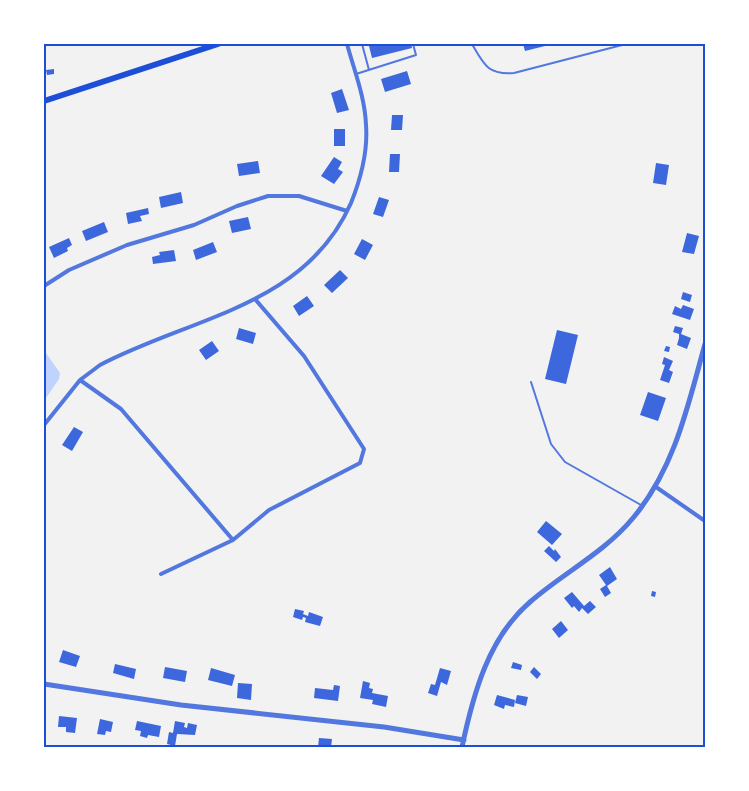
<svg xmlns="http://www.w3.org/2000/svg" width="749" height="791" font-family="'Fira Sans Condensed',sans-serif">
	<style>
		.water { fill: #bfd3fe }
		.building { fill: #3d67dc }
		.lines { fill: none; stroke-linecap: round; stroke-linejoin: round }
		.service { stroke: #5277de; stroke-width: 2 }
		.minor { stroke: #5277de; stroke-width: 4 }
		.tertiary { stroke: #5277de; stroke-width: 5 }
		.trunk { stroke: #1d4ed8; stroke-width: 6 }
		.neatline { fill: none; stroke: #1d4ed8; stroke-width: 2 }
	</style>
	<rect width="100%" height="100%" fill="#f2f2f2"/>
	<path class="water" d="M44 350 60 373 59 379 44 401Z"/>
	<path class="building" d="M378 44H411L412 48 372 58 369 46Z
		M523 44H553L525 51Z
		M54 69V74L47 75 46 70Z
		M407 71 411 84 385 92 381 79Z
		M342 89 349 110 337 113 331 93Z
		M392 115H403L402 130H391Z
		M334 129H345V146H334Z
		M390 154H400L399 172H389Z
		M334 157 342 162 338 169 343 172 334 184 321 176Z
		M258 161 260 173 239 176 237 164Z
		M656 163 669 165 666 185 653 183Z
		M181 192 183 203 161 208 159 197Z
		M379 197 389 200 383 217 373 214Z
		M148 208 149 214 140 216 142 221 128 224 126 213Z
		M248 217 251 229 232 233 229 221Z
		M104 222 108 232 86 241 82 231Z
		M687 233 699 236 694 254 682 252Z
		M69 238 72 245 67 248 68 251 54 258 49 247Z
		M362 239 373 245 365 260 354 254Z
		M213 242 217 252 196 260 193 250Z
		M174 250 176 261 153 264 152 257 160 255 159 252Z
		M340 270 348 278 332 293 324 285Z
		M683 292 692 295 690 302 681 299Z
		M307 296 314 306 299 316 293 306Z
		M683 305 694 309 690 320 672 314 675 306 681 309Z
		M675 326 683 328 681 334 691 338 687 349 677 345 679 338V334L673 332Z
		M239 328 256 333 253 344 236 339Z
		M557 330 578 335 566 384 545 379Z
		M212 341 219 351 206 360 199 350Z
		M666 346 670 347 669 352 664 351Z
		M664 357 673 361 669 370 673 372 669 383 660 380 665 365 662 364Z
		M648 392 666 398 658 421 640 415Z
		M74 427 83 432 72 451 62 445Z
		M546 521 562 534 552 545 537 532Z
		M549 546 554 551 555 549 561 557 556 562 544 551Z
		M610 567 617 579 607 586 611 593 605 597 600 589 606 585 599 575Z
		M652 591 656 592 655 597 651 596Z
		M572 592 584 606 590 601 596 607 588 614 582 608 579 612 574 606 572 608 564 598Z
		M295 609 304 611 303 614 308 616 309 612 323 617 320 626 305 622 306 618 303 617 302 620 293 617Z
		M561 621 568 630 559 638 552 629Z
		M63 650 80 656 76 667 59 662Z
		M513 662 522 665 521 670 511 668Z
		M115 664 136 669 134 679 113 673Z
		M165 667 187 671 185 682 163 678Z
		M534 667 541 674 537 679 530 672Z
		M211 668 235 675 232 686 208 680Z
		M440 668 451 671 447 685 441 682 437 696 428 693 431 684 435 685Z
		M363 681 370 683 369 688 373 689 372 693 388 696 386 707 372 704 373 700 360 698Z
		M238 683 252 684 251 700 237 698Z
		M334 685 340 686 338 701 314 698 315 688 333 690Z
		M497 695 515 700 514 707 505 705 504 709 494 705Z
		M517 695 528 697 526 706 515 703Z
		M59 716 77 718 75 733 66 732V727H58Z
		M100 719 113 722 111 732 106 731 105 735 97 734Z
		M137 721 161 726 159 737 148 735 147 738 140 736 141 731 135 730Z
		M175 721 185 723 184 727 187 728 188 723 197 725 195 735 177 734 175 746 167 744 169 732 173 733Z
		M319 738 332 739 331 747H318Z"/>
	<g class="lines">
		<path class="service" d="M362 44 369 70
			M472 44C484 65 488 75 514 73L626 44
			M356 74 416 55 413 44
			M531 382 551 444 565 462 641 505"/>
		<path class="minor" d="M44 286 69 270 127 245 194 225 237 206 268 196H299L347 211
			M80 380 121 409 233 540
			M44 425 80 380 100 365C191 317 305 307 351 203 361 178 368 151 366 125 365 97 354 70 347 44
			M656 487 705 521
			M161 574 233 540 269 510 360 463 364 449 304 356 255 299"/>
		<path class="tertiary" d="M44 684 181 705 384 727 464 740
			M462 747C473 695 488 638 530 602 563 573 604 553 633 518 675 468 688 405 705 344"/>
		<path class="trunk" d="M44 101 218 44"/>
	</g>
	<rect width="749" height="791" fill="none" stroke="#ffffff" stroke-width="90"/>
	<rect x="45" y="45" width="659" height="701" class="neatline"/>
</svg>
